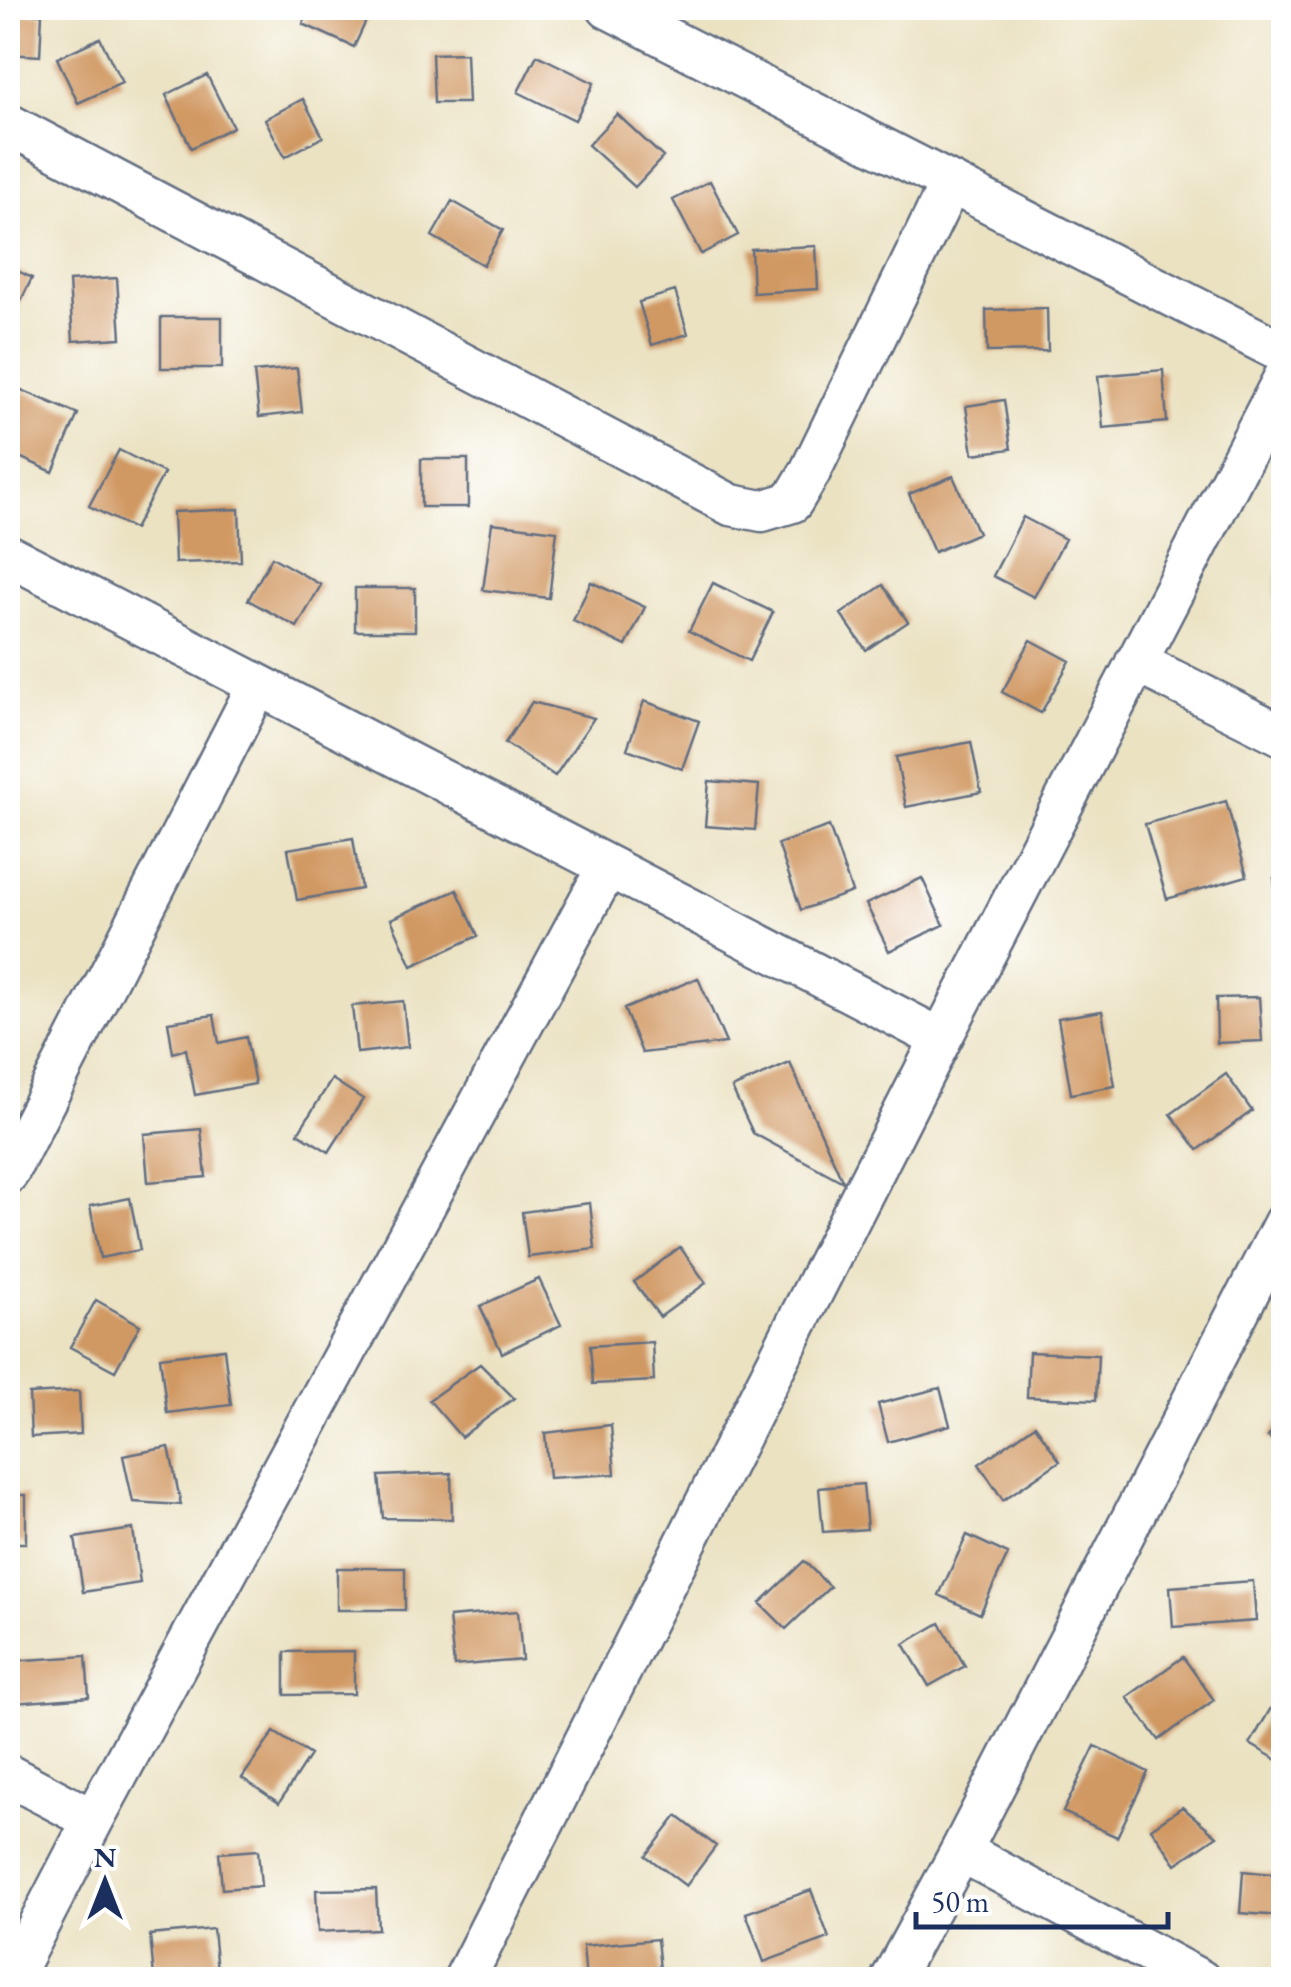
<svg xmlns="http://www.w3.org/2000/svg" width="1291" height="1987" font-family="'EB Garamond',serif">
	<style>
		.building { fill: #d09862 }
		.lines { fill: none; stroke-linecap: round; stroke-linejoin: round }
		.street-casing { stroke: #646e81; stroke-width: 45 }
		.street { stroke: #fff; stroke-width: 40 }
	</style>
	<rect width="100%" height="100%" fill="#fff"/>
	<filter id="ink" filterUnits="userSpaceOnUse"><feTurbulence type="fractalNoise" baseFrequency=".01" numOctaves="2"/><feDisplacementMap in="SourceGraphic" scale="20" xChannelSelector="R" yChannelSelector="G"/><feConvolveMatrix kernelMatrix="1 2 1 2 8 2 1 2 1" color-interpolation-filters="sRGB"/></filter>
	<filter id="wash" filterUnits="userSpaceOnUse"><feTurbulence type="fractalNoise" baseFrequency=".0048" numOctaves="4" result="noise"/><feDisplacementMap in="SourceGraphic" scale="40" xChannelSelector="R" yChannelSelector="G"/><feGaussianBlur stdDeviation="2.25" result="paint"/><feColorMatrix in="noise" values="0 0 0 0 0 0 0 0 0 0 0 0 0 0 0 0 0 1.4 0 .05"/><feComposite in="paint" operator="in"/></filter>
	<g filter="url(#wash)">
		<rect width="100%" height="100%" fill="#ebe2c2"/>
		<g id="blocks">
			<path class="building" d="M310 8H372L354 47 303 24Z
				M8 12 42 14 40 56 8 54Z
				M100 38 122 83 78 103 57 58Z
				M466 53 468 103H434L432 54Z
				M537 55 594 83 575 120 518 92Z
				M207 75 233 127 191 148 166 95Z
				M303 99 323 137 285 157 265 119Z
				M617 114 663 157 635 187 588 145Z
				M710 181 738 235 701 254 673 200Z
				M452 201 503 230 483 265 432 236Z
				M816 246 818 289 753 293 751 249Z
				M8 266 32 278 12 319 8 317Z
				M117 278 121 338 73 341 69 281Z
				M675 291 688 334 652 345 639 302Z
				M1047 308 1048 351 987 352 986 310Z
				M161 317H222V368H161Z
				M297 368 302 412 259 417 254 372Z
				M1163 370 1167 422 1103 428 1098 376Z
				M12 386 78 414 53 472 8 452V397Z
				M1004 400 1011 449 973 454 966 406Z
				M119 450 164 473 134 529 89 506Z
				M421 459H468V507H421Z
				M953 476 978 533 934 552 909 494Z
				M239 509 241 561 175 563 173 512Z
				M1023 517 1065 539 1034 597 993 576Z
				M492 523 557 531 549 598 483 590Z
				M272 557 321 585 297 627 248 600Z
				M1283 561 1284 631H1282L1275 605 1276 578Z
				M591 582 645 607 626 646 573 621Z
				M713 583 773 612 749 661 689 631Z
				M883 585 908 622 866 650 841 614Z
				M355 588H415V631H355Z
				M1031 640 1070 661 1041 713 1002 692Z
				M644 701 699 721 682 769 627 749Z
				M532 702 594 718 555 776 505 743Z
				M971 742 981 792 906 807 896 757Z
				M709 781 759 785 755 830 705 826Z
				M1226 801 1247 876 1167 899 1145 824Z
				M829 826 852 892 801 910 778 844Z
				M353 838 361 889 297 900 288 849Z
				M1284 877V922L1280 923 1274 878Z
				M922 878 944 925 889 951 866 904Z
				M457 890 478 936 412 966 391 919Z
				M698 978 726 1043 642 1053 624 1009Z
				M1259 997 1262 1041 1217 1043 1216 998Z
				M403 1001 408 1047 357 1053 352 1006Z
				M1102 1011 1115 1086 1071 1094 1058 1018Z
				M214 1015 219 1043 246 1037 255 1084 195 1095 186 1049 173 1053 168 1022Z
				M790 1063 843 1182 753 1133 732 1088Z
				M1226 1074 1252 1111 1198 1150 1171 1114Z
				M332 1079 363 1099 329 1152 298 1133Z
				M201 1129 206 1177 148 1182 144 1134Z
				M130 1198 140 1250 100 1258 90 1206Z
				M590 1203 595 1249 528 1257 522 1212Z
				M680 1247 706 1283 660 1317 634 1282Z
				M539 1279 561 1325 502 1353 480 1306Z
				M96 1300 140 1325 115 1371 70 1347Z
				M652 1342 654 1381 593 1384 590 1346Z
				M224 1349 231 1405 167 1413 160 1357Z
				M1029 1352 1098 1355 1096 1400 1027 1397Z
				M480 1364 514 1398 461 1437 429 1400Z
				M940 1388 950 1425 888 1442 878 1404Z
				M79 1391 81 1434 31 1437 29 1394Z
				M1284 1415V1448L1268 1437Z
				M611 1425 615 1474 549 1478 545 1433Z
				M1035 1425 1060 1461 1003 1500 979 1464Z
				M169 1447 181 1505 133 1502 123 1456Z
				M451 1473 452 1519 383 1518 379 1476Z
				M863 1484 867 1529 823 1532 819 1488Z
				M8 1495H26V1543H8Z
				M133 1529 140 1583 83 1592 75 1538Z
				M967 1535 1008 1554 980 1614 939 1595Z
				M804 1561 830 1587 786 1629 760 1603Z
				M337 1568H405V1610H337Z
				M1253 1581 1256 1621 1173 1627 1170 1587Z
				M518 1611 522 1660 454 1666 449 1617Z
				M940 1623 965 1666 929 1686 904 1644Z
				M354 1651V1694L285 1695V1652Z
				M86 1656 89 1697 14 1703 11 1661Z
				M1183 1657 1214 1700 1159 1740 1127 1697Z
				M1275 1701 1284 1706V1764L1250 1744Z
				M274 1732 310 1755 279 1803 242 1778Z
				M1095 1746 1148 1772 1117 1837 1063 1812Z
				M1182 1807 1217 1836 1176 1864 1151 1828Z
				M677 1816 716 1846 686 1886 646 1856Z
				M258 1850 261 1886 222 1889 219 1853Z
				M1243 1871 1284 1875V1916L1240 1913Z
				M376 1889 378 1929 318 1932 316 1890Z
				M811 1890 829 1938 764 1962 746 1913Z
				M213 1929 217 1971 154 1977 150 1935Z
				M657 1939 661 1980H586L583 1946Z"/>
		</g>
	</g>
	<g filter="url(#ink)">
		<use href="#blocks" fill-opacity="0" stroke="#646e81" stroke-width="2.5"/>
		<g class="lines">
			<defs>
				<path id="street" d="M608 8 1284 353
					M8 124 731 505 762 511 792 502 810 472 950 184
					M8 555 941 1039
					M1136 662 1284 736
					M8 1173 258 685
					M8 1775 93 1820
					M961 1851 1200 1980
					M10 1980 93 1820 607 868
					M464 1980 941 1039 1284 378
					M891 1980 961 1851 1284 1223"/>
			</defs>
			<use href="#street" class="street-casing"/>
			<use href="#street" class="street"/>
		</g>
	</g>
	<rect width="1291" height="1987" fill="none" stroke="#fff" stroke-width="40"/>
	<g transform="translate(105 1882)" stroke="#ffffff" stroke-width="8" paint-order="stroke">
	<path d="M0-8L18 38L0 25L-18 38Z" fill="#1b2f5e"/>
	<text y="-15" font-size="28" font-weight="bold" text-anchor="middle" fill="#1b2f5e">N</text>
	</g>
	<path d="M916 1912v15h252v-15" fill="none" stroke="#1b2f5e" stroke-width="5"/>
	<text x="931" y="1912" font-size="30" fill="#1b2f5e" stroke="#ffffff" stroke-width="8" paint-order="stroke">50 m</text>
</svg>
